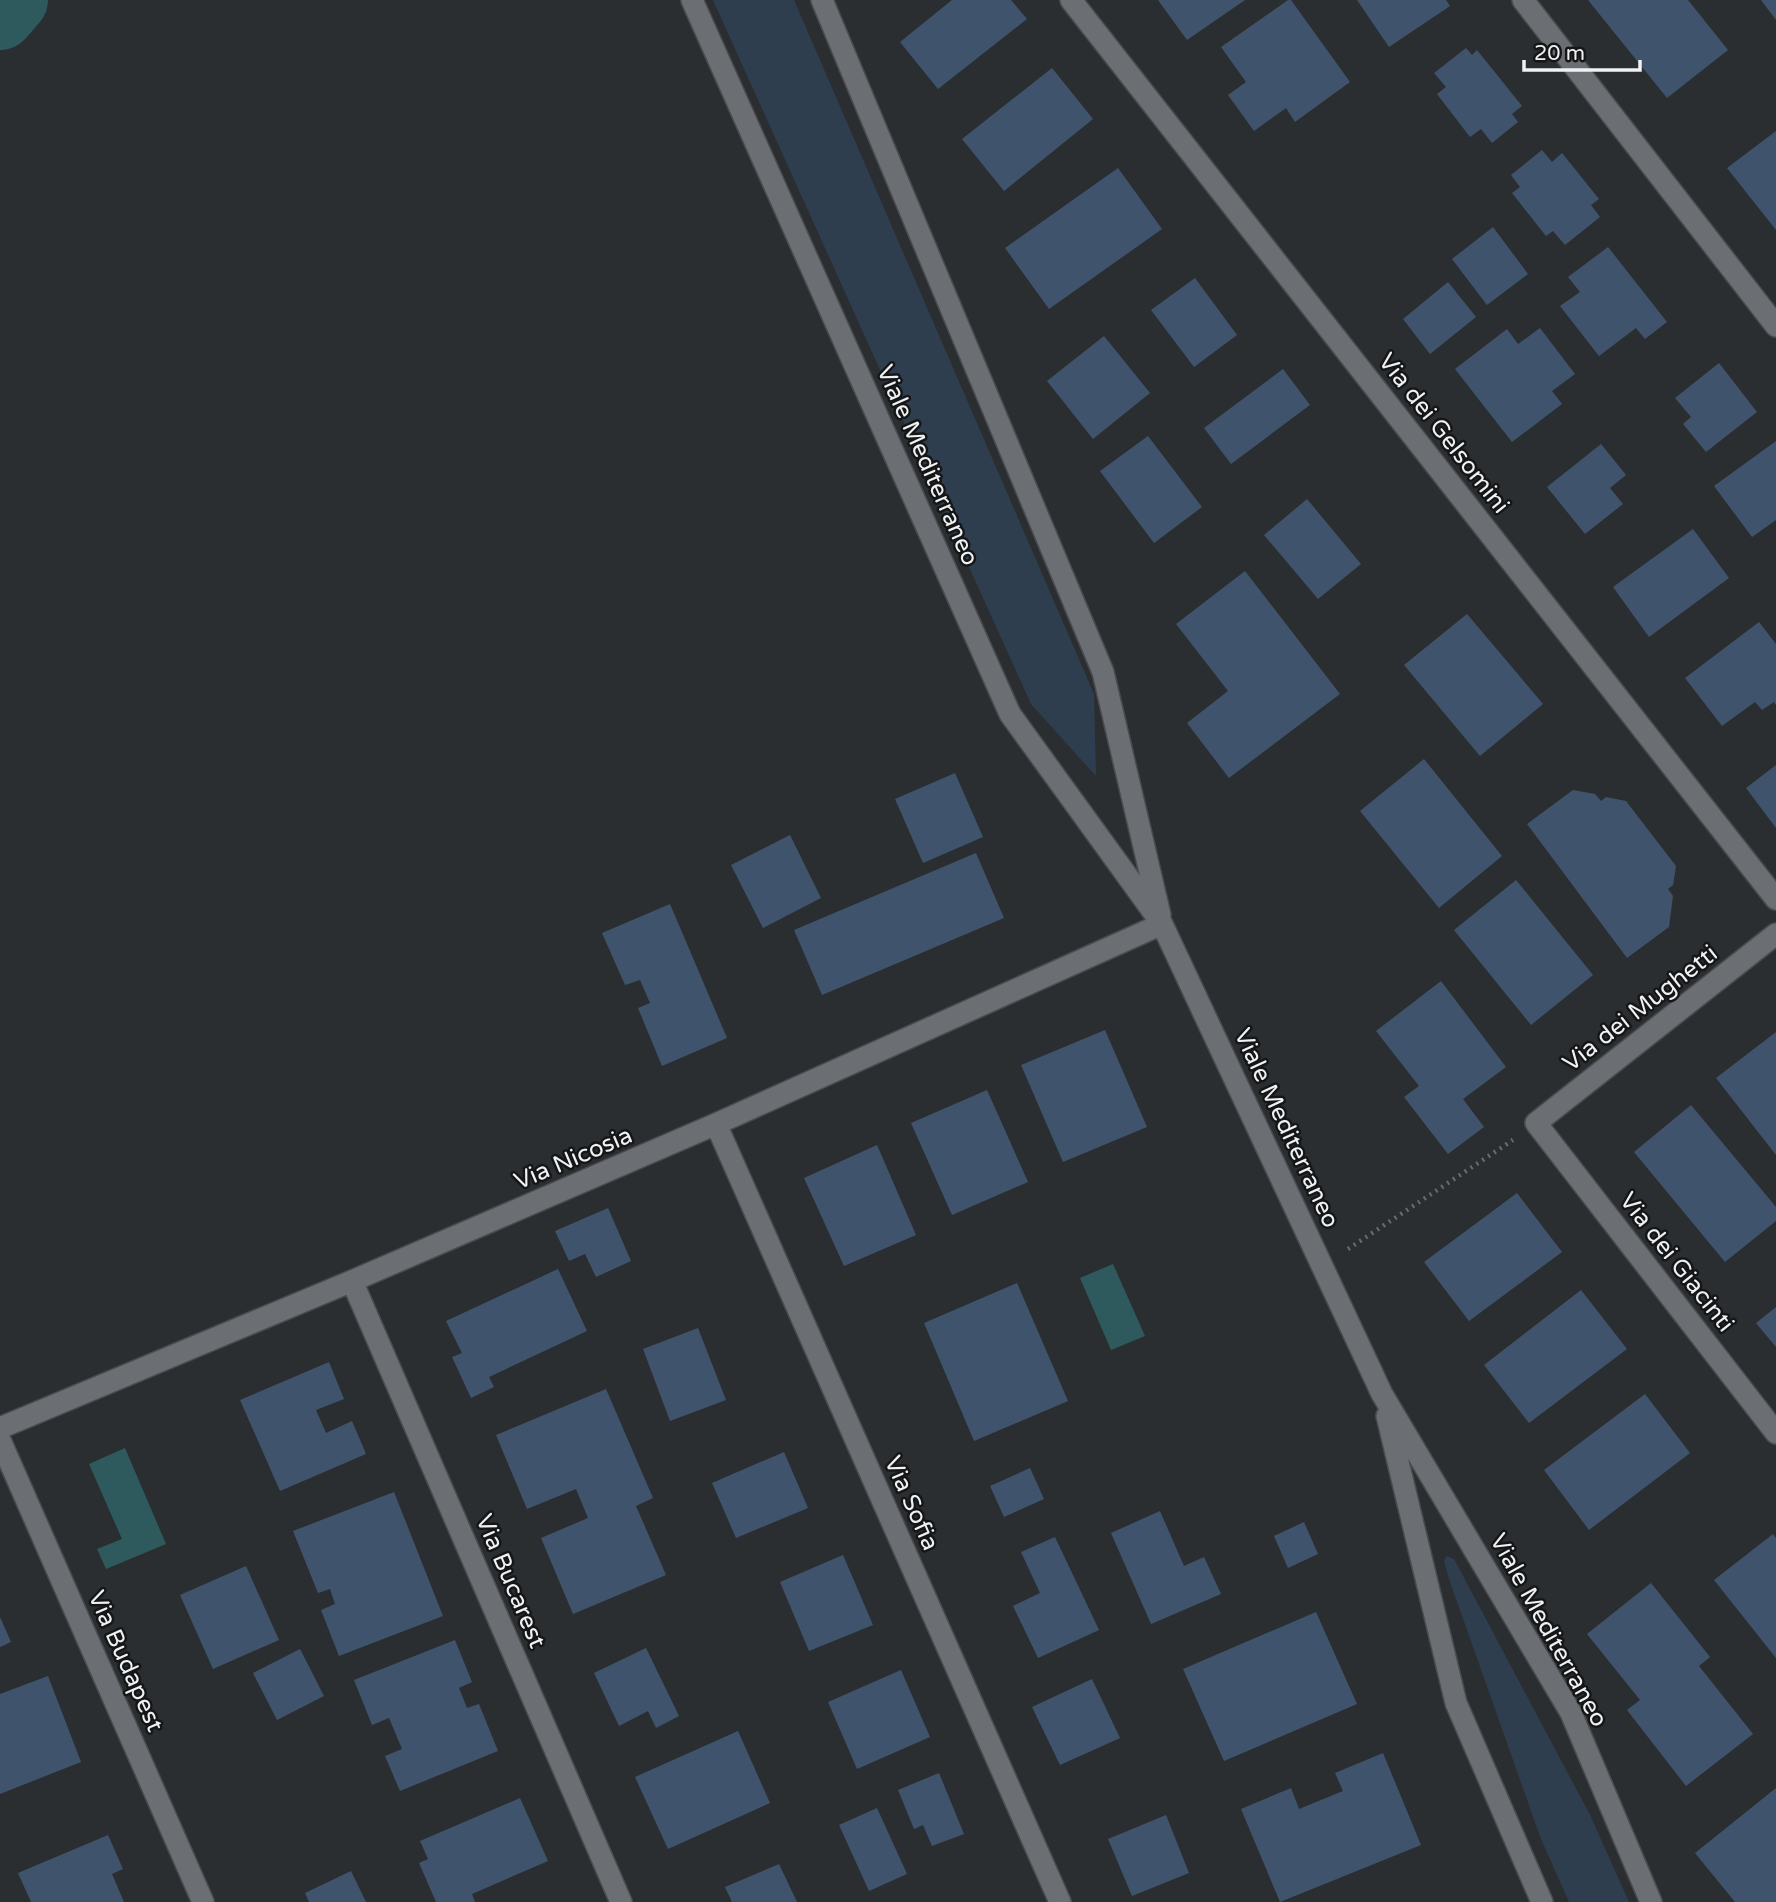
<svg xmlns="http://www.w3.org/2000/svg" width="1776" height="1902" font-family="'Varela Round',sans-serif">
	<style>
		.green { fill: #2f3e4e }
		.water { fill: #2f5a5d }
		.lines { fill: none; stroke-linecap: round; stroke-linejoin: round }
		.river { stroke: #2f5a5d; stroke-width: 68 }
		.building { fill: #3f546c }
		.minor-casing { stroke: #494b4d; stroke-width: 24 }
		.path { stroke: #696c6e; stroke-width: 4.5; stroke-dasharray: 2 5; stroke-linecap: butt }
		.minor { stroke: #6b6e72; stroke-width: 21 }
		.labels { text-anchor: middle; stroke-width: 5; stroke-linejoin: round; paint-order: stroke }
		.street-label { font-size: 24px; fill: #eff1f3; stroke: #151617 }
	</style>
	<rect width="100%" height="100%" fill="#2b2e31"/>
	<path class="green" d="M713 0H794L1094 694 1096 776 1031 704Z
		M1446 1556 1454 1559 1590 1815 1629 1902H1569L1541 1839 1449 1579 1444 1561Z"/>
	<path class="water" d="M1113 1264 1145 1336 1111 1350 1080 1278Z
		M125 1448 166 1544 106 1569 97 1549 122 1539 89 1464Z"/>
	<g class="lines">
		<path class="river" d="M0 16 14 0"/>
	</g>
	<path class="building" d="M952 0H1011L1027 19 938 89 900 42Z
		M1158 0H1245L1187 40Z
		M1288 0H1291L1350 82 1295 122 1286 108 1254 131 1228 95 1246 82 1221 47Z
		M1357 0H1446L1450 6 1389 47Z
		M1588 0H1688L1728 50 1667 98Z
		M1761 0H1776V20Z
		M1466 48 1472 55 1477 50 1522 106 1512 114 1518 122 1492 143 1481 129 1470 137 1437 94 1446 87 1434 73Z
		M1052 68 1093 119 1004 191 962 139Z
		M1776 131V230L1727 168Z
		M1542 150 1552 162 1562 153 1599 199 1591 205 1600 217 1565 245 1553 231 1546 236 1512 193 1520 187 1511 175Z
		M1118 168 1162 229 1049 309 1005 248Z
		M1493 227 1528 274 1487 305 1452 259Z
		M1608 247 1667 322 1645 339 1636 328 1599 356 1560 306 1580 292 1568 277Z
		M1195 278 1237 335 1194 367 1151 310Z
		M1448 282 1476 317 1430 354 1403 319Z
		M1540 328 1575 374 1552 391 1562 404 1512 442 1455 369 1507 329 1518 344Z
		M1104 336 1150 393 1093 439 1047 381Z
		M1719 363 1757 412 1706 452 1683 424 1691 417 1675 398Z
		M1283 369 1310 405 1231 464 1204 428Z
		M1148 436 1202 507 1154 543 1100 471Z
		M1776 441V520L1752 537 1714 486Z
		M1601 444 1626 475 1610 488 1623 504 1585 534 1547 487Z
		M1307 499 1361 564 1318 599 1264 535Z
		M1693 529 1729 578 1649 637 1613 587Z
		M1245 571 1340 694 1229 778 1187 723 1228 691 1176 624Z
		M1467 614 1543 704 1480 756 1404 665Z
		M1759 622 1776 644V705L1774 702 1762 710 1755 702 1722 726 1685 678Z
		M1424 759 1502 856 1439 908 1360 811Z
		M1776 765V828L1746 788Z
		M955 773 983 837 923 863 895 799Z
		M1573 790 1595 794 1601 801 1606 797 1626 801 1676 866 1673 885 1668 889 1673 896 1669 927 1627 958 1527 824Z
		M790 835 821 898 763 928 731 865Z
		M976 853 1004 918 822 995 794 930Z
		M1516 880 1593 975 1531 1025 1454 930Z
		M670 904 727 1038 662 1066 638 1008 650 1003 640 980 625 985 602 933Z
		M1441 981 1506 1067 1463 1099 1484 1127 1448 1154 1404 1097 1419 1086 1376 1031Z
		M1105 1030 1147 1127 1063 1162 1021 1065Z
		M1776 1032V1155L1716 1078Z
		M987 1090 1028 1182 952 1215 911 1123Z
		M1691 1105 1776 1207V1221L1725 1262 1634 1152Z
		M877 1145 916 1235 844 1266 804 1178Z
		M1517 1193 1562 1252 1469 1321 1424 1262Z
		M608 1208 631 1261 596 1277 585 1254 569 1261 555 1231Z
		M558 1269 587 1331 489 1377 494 1387 471 1398 452 1357 462 1353 446 1321Z
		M1017 1283 1068 1401 974 1441 924 1323Z
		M1581 1290 1627 1349 1529 1423 1484 1365Z
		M1776 1307V1347L1756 1323Z
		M698 1328 726 1400 670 1421 643 1349Z
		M329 1362 344 1399 316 1410 326 1433 352 1421 366 1454 280 1491 240 1400Z
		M606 1389 653 1498 636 1506 666 1575 573 1614 541 1538 588 1518 576 1489 527 1509 496 1435Z
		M1645 1394 1690 1453 1589 1530 1544 1470Z
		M784 1452 808 1508 736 1538 712 1483Z
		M1030 1468 1044 1499 1004 1517 990 1486Z
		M394 1492 443 1616 339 1656 321 1610 335 1604 330 1589 318 1593 293 1531Z
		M1160 1511 1184 1566 1204 1557 1221 1594 1151 1624 1111 1533Z
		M1304 1522 1318 1554 1288 1568 1274 1536Z
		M1773 1534 1776 1538V1658L1714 1580Z
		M1055 1537 1099 1630 1038 1658 1013 1606 1040 1593 1021 1552Z
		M843 1555 873 1625 809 1651 780 1582Z
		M246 1566 279 1640 213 1669 180 1595Z
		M1651 1583 1710 1657 1699 1666 1753 1734 1686 1786 1627 1710 1640 1700 1587 1634Z
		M1316 1612 1357 1704 1224 1761 1183 1669Z
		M0 1617 11 1642 0 1647Z
		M455 1640 472 1682 459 1688 467 1708 479 1704 498 1751 400 1791 385 1756 402 1749 389 1718 372 1725 354 1680Z
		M646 1648 679 1716 656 1728 648 1711 619 1726 594 1673Z
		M300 1649 324 1696 277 1720 253 1673Z
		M901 1670 930 1737 857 1769 828 1702Z
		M48 1676 81 1762 0 1794V1694Z
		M1092 1679 1120 1738 1060 1765 1032 1707Z
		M738 1731 770 1803 668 1849 635 1777Z
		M1383 1753 1421 1845 1280 1902 1241 1809 1291 1788 1299 1809 1343 1791 1335 1773Z
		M939 1773 964 1834 932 1846 923 1825 914 1829 898 1790Z
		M1776 1788V1902H1735L1695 1853Z
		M520 1798 548 1861 472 1894 475 1902H436L419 1863 428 1859 420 1841Z
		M877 1808 907 1874 869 1891 839 1825Z
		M1166 1815 1189 1873 1132 1896 1108 1839Z
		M108 1835 123 1869 112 1874 124 1902H31L18 1873Z
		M779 1864 797 1902H732L725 1887Z
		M351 1871 366 1902H309L305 1893Z"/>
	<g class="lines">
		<defs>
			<path id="minor" d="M692 0 1010 714 1162 924 1382 1394 1571 1713 1651 1902
				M822 0 1103 672 1160 915
				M1071 0 1776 899
				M1523 0 1776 326
				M1776 934 1536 1123 1776 1433
				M716 1124 1060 1902
				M352 1281 621 1902
				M1387 1416 1456 1703 1542 1902
				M0 1428 352 1281 716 1124 1162 924
				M0 1440 203 1902"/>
		</defs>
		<use href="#minor" class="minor-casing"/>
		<path class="path" d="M1348 1249 1513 1140"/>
		<use href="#minor" class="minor"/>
	</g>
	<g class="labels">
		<g class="street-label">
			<text transform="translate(1444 433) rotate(52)" y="8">Via dei Gelsomini</text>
			<text transform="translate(928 465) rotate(66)" y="8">Viale Mediterraneo</text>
			<text transform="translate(1640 1008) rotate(-38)" y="8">Via dei Mughetti</text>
			<text transform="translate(1287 1128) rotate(65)" y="8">Viale Mediterraneo</text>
			<text transform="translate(573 1158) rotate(-23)" y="8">Via Nicosia</text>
			<text transform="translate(1677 1262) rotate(52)" y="8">Via dei Giacinti</text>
			<text transform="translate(912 1503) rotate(66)" y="8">Via Sofia</text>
			<text transform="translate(511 1581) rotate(67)" y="8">Via Bucarest</text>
			<text transform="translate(1549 1630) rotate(61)" y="8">Viale Mediterraneo</text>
			<text transform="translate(126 1661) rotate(66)" y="8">Via Budapest</text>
		</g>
	</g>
	<path d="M1524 60v10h116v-10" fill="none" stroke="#eff1f3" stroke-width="3.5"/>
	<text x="1534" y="60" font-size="21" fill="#eff1f3" stroke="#151617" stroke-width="5" paint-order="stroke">20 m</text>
</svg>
